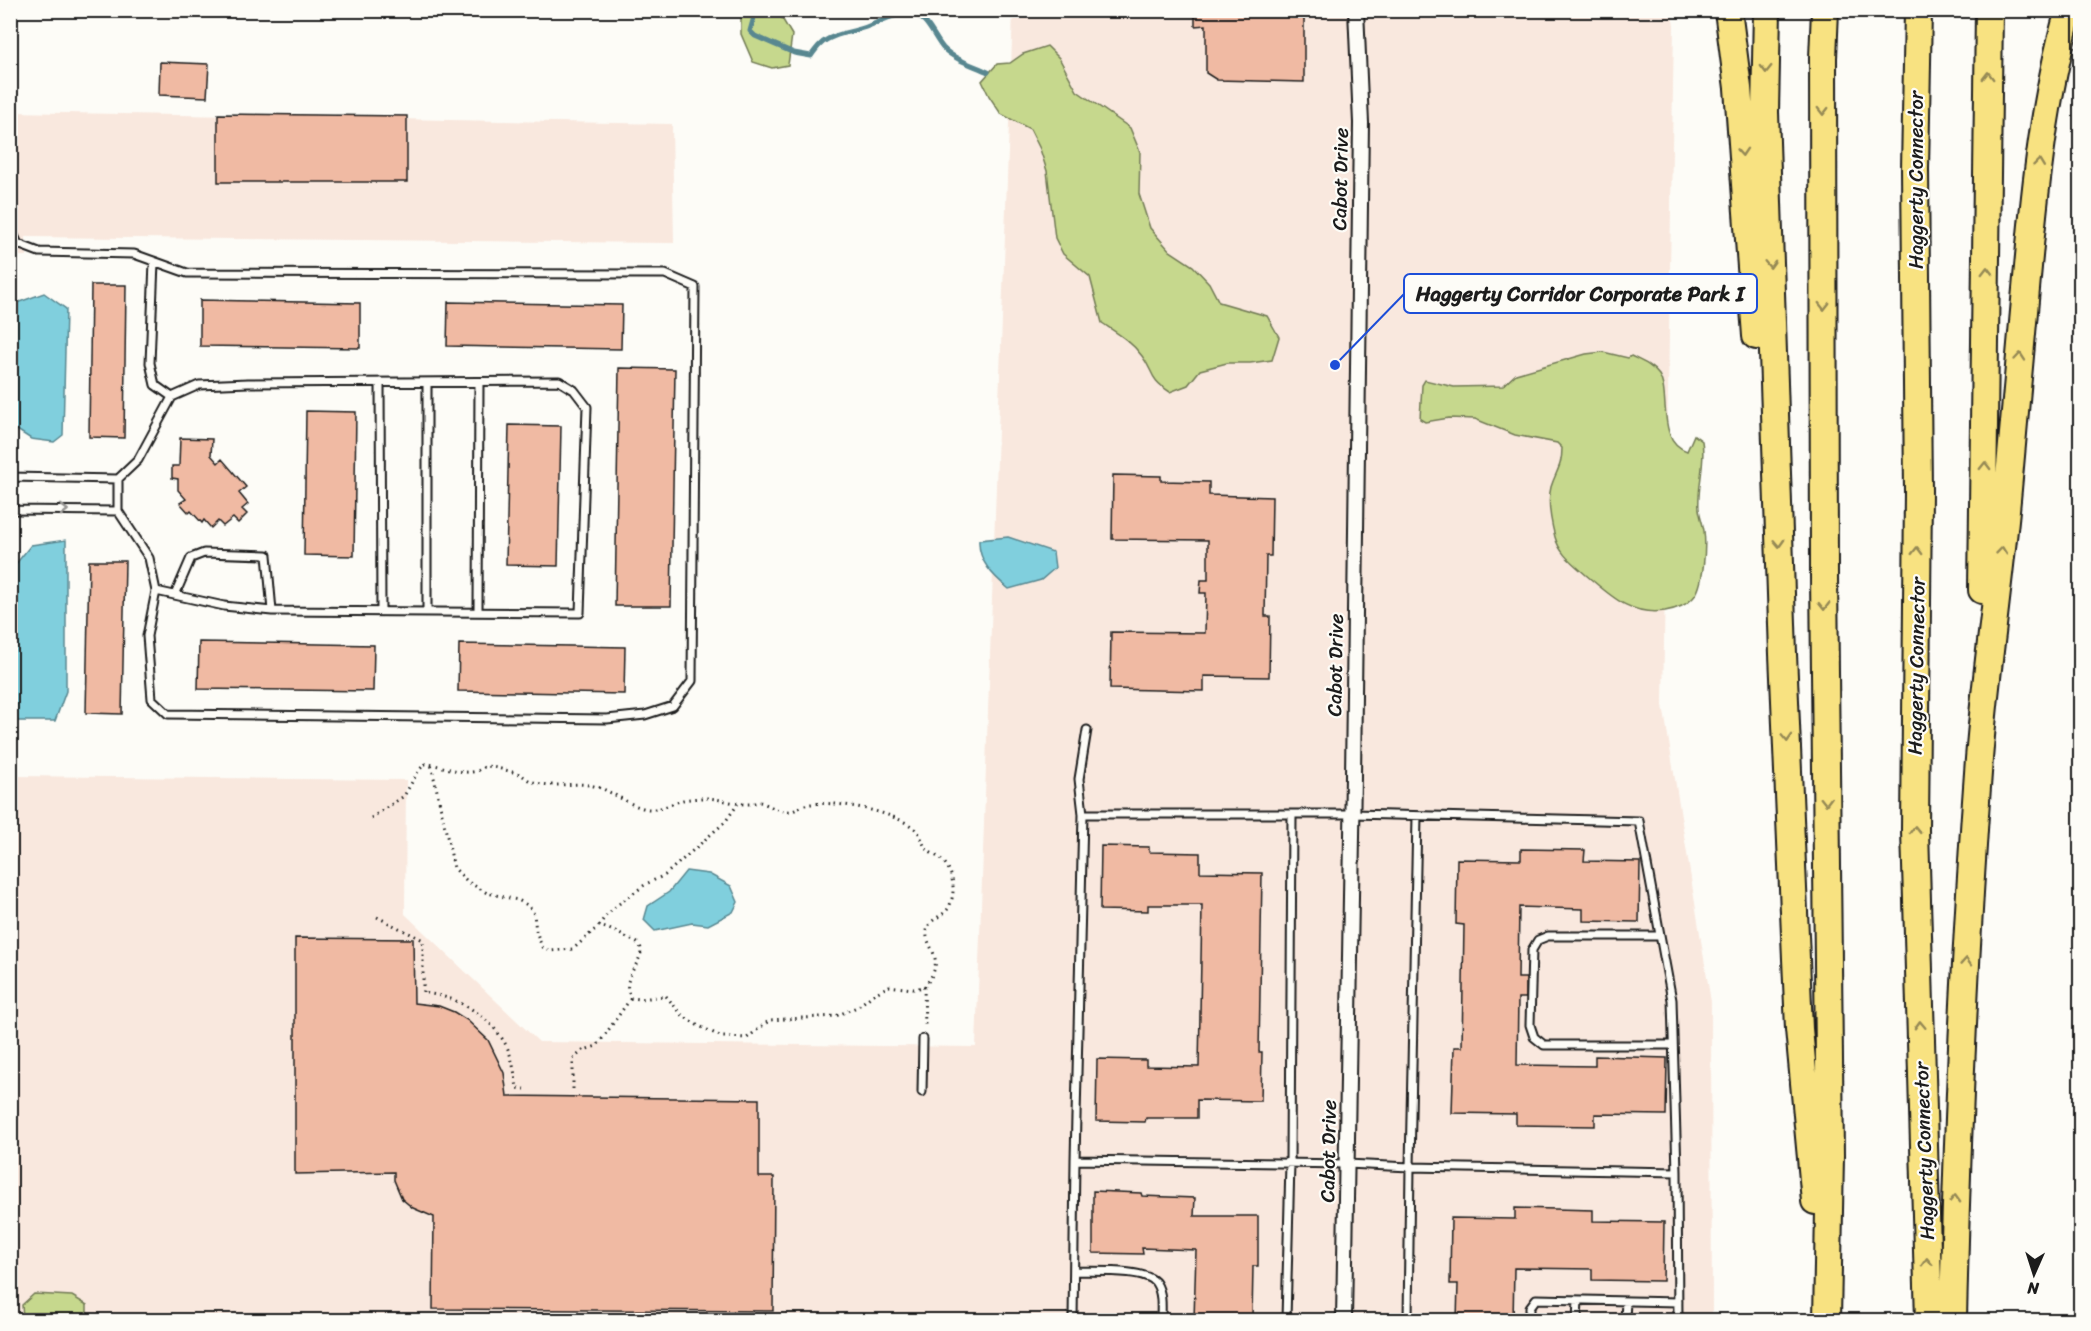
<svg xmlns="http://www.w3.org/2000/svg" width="2091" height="1331" font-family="Sriracha,sans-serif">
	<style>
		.built { fill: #f9e8de }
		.green { fill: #c6d88d; stroke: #717a54; stroke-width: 1.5 }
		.water { fill: #80cfdd; stroke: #588790; stroke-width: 1.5 }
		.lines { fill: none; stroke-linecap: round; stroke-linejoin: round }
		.stream { stroke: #588790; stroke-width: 5 }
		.building { fill: #f0baa3; stroke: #1c1c1c; stroke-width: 1.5 }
		.service-casing { stroke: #1c1c1c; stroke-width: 11 }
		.minor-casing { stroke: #1c1c1c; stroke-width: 18 }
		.motorway-casing { stroke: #1c1c1c; stroke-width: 30 }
		.path { stroke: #1c1c1c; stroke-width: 3; stroke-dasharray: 1.5 4.5; stroke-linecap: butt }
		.service { stroke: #fdfcf7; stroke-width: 7 }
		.minor { stroke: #fdfcf7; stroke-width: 14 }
		.motorway { stroke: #f8e281; stroke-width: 26 }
		.oneway { stroke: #958954 }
		.oneway2 { stroke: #989794 }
		.labels { text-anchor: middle; stroke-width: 4.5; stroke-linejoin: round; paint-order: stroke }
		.street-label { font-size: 20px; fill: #1c1c1c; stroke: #fdfcf7 }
		.leader { fill: none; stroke: #1d4ed8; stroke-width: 2 }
		.callout-dot { fill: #1d4ed8; stroke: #fdfcf7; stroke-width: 2 }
		.callout { fill: #fdfcf7; stroke: #1d4ed8; stroke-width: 2 }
		.callout-label { font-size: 21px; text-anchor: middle; font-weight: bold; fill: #1c1c1c }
	</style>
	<rect width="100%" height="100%" fill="#fdfcf7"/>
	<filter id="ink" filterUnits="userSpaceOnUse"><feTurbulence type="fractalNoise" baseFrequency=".0167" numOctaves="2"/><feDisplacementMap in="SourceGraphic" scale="12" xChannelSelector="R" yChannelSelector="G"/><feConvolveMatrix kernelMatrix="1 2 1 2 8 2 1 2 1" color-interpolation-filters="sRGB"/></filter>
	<g filter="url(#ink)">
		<path class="built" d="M1013 11H1671L1674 25 1663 705 1711 1002 1712 1320H11V776L406 780 405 914 539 1042 976 1047Z
			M10 112 672 124 674 243 25 237 27 256H11Z"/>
		<path class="green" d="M741 11H779L780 15 792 35 788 65 772 68 753 62 741 34Z
			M1047 46 1059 58 1077 91 1130 128 1140 152 1139 194 1150 228 1170 251 1193 266 1209 283 1219 302 1267 316 1279 337 1272 360 1250 363H1227L1200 370 1188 385 1170 392C1148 378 1155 373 1142 356 1131 341 1117 333 1102 323L1090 277 1063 254 1055 238 1047 171 1040 149 1030 129 1001 114 989 96 982 81 997 64 1010 63 1023 54Z
			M1603 352 1628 358 1631 356C1641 361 1652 365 1659 375 1671 395 1656 441 1687 451L1694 435 1702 441C1706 463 1697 486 1699 509 1700 516 1703 524 1704 531 1706 545 1704 587 1693 598 1686 606 1676 609 1665 611 1630 616 1611 596 1586 575 1573 563 1560 555 1555 537 1551 522 1547 502 1551 487 1556 471 1562 467 1562 448L1557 443 1515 435 1475 419 1449 418 1425 422 1420 419 1422 385 1425 380 1454 387 1503 386 1516 374 1586 354Z
			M34 1294 72 1296 87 1305V1317C73 1325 39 1322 23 1317L22 1305Z"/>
		<path class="water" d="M44 293 66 309 63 435 54 442 31 439 11 426V305Z
			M1008 537 1053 552 1055 568 1041 580 1009 589C993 576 978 561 979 540Z
			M66 540V691L55 721H11V570L31 545Z
			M686 871 709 874 731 886 738 902 733 912 708 925 692 923 655 931 644 920 648 906 669 892Z"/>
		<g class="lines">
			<path class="stream" d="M756 10 750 31 755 36 794 53 811 56C816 49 820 43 828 39 839 33 851 32 863 28 879 23 899 9 917 16 928 20 935 39 943 48 955 60 973 65 988 72"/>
		</g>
		<path class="building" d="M1195 10 1304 12V82L1217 80 1206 73V25L1195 26Z
			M160 62 209 64 207 97 159 95Z
			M218 114 407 116V182H218Z
			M91 285H126L124 438 89 437Z
			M200 300 360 303V348L200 346Z
			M448 302 622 305 621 349 447 346Z
			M619 368 675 369 671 606H615Z
			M306 411 356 412 354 556 304 555Z
			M509 425 561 426 558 566 506 565Z
			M180 438 212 439 211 455 218 463 222 459 246 487 239 493 248 504 242 509 247 514 238 523 233 518 223 526 218 521 211 528 204 520 202 523 191 511 189 513 180 503 186 499 178 490V479L172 478V466H179Z
			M1113 475 1161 476V481L1209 482V495L1272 497 1271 556H1266L1265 616H1270L1269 677 1204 676V691L1110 689 1111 632 1205 633 1206 593H1200L1201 580H1208V540L1112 539Z
			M89 561H125L122 714 86 713Z
			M199 642 374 645 373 691 198 689Z
			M459 644 625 647 624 694 458 691Z
			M1101 846 1149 847V852L1200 853V872L1262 873 1259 1052H1262L1261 1101 1197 1100V1118H1146L1145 1122 1096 1121 1097 1059 1146 1060V1066L1199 1067 1202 905H1148V911L1100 910Z
			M1521 849 1585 850 1584 861 1640 862 1639 922 1583 921V909L1519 907 1518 978H1526V998H1518L1517 1065 1595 1066V1056L1667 1058 1666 1115 1595 1114V1126L1516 1125V1114L1452 1113 1454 1047H1462L1464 925 1456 924 1457 859 1521 860Z
			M295 938 413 939 414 1003 439 1006 454 1012 467 1020 488 1040 504 1073 507 1096 759 1099V1177H774L773 1311 433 1309 434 1217 413 1208 402 1199 394 1180V1172L295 1174Z
			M1093 1191 1141 1193 1142 1196 1195 1198 1194 1216H1258V1266H1253L1252 1318 1244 1319V1320H1194L1196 1250 1142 1248 1143 1254 1093 1253Z
			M1515 1208 1593 1210V1221L1664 1222 1663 1281 1592 1280V1269L1514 1268 1513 1320H1457L1458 1284H1450L1451 1218 1515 1219Z"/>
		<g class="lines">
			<defs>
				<path id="service" d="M11 203V229L18 244 39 252 134 254 187 273 665 274 695 287 692 681 673 706 645 715 607 719 168 714 152 699 147 636 156 591 149 558 118 511V479
					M154 262 150 363 155 385 172 397
					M380 382 381 611
					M10 477 118 479 138 460 172 397 199 385 248 383 559 381 574 390 587 407 580 613 272 611 224 606 156 591
					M11 477 12 510
					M10 510 118 511
					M175 595 191 558 204 553 267 555 272 611
					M427 612V382
					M478 612 479 382
					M1083 814 1079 779 1087 730
					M1417 816 1410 1167 1677 1172 1678 1320
					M1660 936H1548L1538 940 1532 950 1530 1025 1534 1037 1544 1045H1673
					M922 1092 923 1039
					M1074 1271C1092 1272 1146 1268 1156 1283 1163 1294 1161 1309 1161 1320
					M1073 1320 1075 1160
					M1286 1320 1290 1163 1292 814
					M1408 1320 1410 1167 1347 1164 1075 1160 1083 814H1353L1639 821 1672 1000 1677 1172
					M1530 1320V1307L1536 1299 1678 1302
					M1577 1320 1578 1300
					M1625 1320 1626 1301"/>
				<path id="minor" d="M1344 1320 1353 776 1361 123 1356 10"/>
				<path id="motorway" d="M1728 10 1738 88 1756 336
					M1767 10 1765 112 1783 654 1799 1029 1815 1201
					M1825 10 1823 58 1824 575 1830 1156 1827 1320
					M1918 10 1915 169 1918 491 1915 830 1929 1320
					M1982 590 1989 10
					M1953 1320C1957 1133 1965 946 1979 759 1986 669 2000 579 2008 489 2014 419 2021 348 2027 278 2035 188 2044 98 2069 10"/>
			</defs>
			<use href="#service" class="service-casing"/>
			<use href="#minor" class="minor-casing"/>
			<use href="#motorway" class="motorway-casing"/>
			<path class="path" d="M371 818 404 796 419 770 425 764C444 764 470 781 485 766 491 766 513 772 520 774 524 776 527 780 531 781 552 789 571 782 589 785 609 788 624 803 643 808 659 812 669 804 683 800 689 799 698 798 705 798 720 798 735 805 750 804 755 803 759 801 763 803 772 807 778 811 788 811 795 812 799 807 805 805 832 799 892 811 914 828 921 833 921 840 925 847 929 854 938 855 943 861 954 873 956 893 949 907 944 916 934 917 929 925 918 947 952 953 924 987L913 989 889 986 874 994 857 1007 836 1016 770 1020 747 1038 722 1037 697 1025 683 1016 666 996 640 999 631 998C618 977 647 960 640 946 638 942 633 941 629 939 618 933 611 929 599 926L573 949 550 951 542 947 536 931 534 914 529 906 518 900 487 893 468 882 454 868 431 764
				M377 917 423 940V993C458 996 491 1016 507 1047 513 1060 515 1075 517 1088L525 1089
				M599 926 604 918 616 906 646 884 665 875 725 822 738 804
				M924 987 925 1027
				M573 1089V1059L584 1050 597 1046 631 998"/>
			<use href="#service" class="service"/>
			<use href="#minor" class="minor"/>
			<use href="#motorway" class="motorway"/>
		</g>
		<defs><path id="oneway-chevron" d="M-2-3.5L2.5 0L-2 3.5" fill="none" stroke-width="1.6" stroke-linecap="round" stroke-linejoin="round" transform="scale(1.5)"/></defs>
		<g class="oneway">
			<use href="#oneway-chevron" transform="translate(1766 69) rotate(91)"/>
			<use href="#oneway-chevron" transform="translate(1988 76) rotate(-90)"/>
			<use href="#oneway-chevron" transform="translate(1823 111) rotate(90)"/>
			<use href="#oneway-chevron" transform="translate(1742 152) rotate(86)"/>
			<use href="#oneway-chevron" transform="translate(2039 163) rotate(-83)"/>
			<use href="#oneway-chevron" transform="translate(1770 264) rotate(88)"/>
			<use href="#oneway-chevron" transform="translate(1987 271) rotate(-90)"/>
			<use href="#oneway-chevron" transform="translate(1824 306) rotate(90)"/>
			<use href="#oneway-chevron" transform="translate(2020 357) rotate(-85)"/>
			<use href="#oneway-chevron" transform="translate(1985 466) rotate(-89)"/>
			<use href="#oneway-chevron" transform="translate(1779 543) rotate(88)"/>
			<use href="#oneway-chevron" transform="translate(1917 551) rotate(-89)"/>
			<use href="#oneway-chevron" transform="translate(2002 551) rotate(-84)"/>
			<use href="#oneway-chevron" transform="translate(1824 606) rotate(89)"/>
			<use href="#oneway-chevron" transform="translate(1787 738) rotate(87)"/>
			<use href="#oneway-chevron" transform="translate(1826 801) rotate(89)"/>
			<use href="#oneway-chevron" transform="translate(1915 830) rotate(-91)"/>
			<use href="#oneway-chevron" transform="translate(1966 962) rotate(-86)"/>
			<use href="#oneway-chevron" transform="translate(1920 1025) rotate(-92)"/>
			<use href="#oneway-chevron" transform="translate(1955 1199) rotate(-88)"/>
			<use href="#oneway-chevron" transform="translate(1927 1262) rotate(-92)"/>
		</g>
		<use class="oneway2" href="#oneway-chevron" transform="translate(64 510)"/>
	</g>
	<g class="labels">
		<g class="street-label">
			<text transform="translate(1340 179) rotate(-89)" y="7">Cabot Drive</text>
			<text transform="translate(1916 180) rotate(-90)" y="7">Haggerty Connector</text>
			<text transform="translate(1335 665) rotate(-89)" y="7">Cabot Drive</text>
			<text transform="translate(1916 666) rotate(-89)" y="7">Haggerty Connector</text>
			<text transform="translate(1328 1151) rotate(-89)" y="7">Cabot Drive</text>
			<text transform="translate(1924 1151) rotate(-92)" y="7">Haggerty Connector</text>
		</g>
	</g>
	<path class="leader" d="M1335 365L1404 294"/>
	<circle class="callout-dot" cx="1335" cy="365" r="6"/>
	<rect class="callout" x="1404" y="274" width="353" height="39" rx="6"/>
	<g class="callout-label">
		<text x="1580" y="301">Haggerty Corridor Corporate Park I</text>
	</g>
	<rect width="2091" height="1331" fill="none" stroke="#fdfcf7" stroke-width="36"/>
	<rect x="18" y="18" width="2055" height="1295" fill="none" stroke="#1c1c1c" stroke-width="2" filter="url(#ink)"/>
	<g transform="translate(2034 1274) rotate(183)" stroke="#fdfcf7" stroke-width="4.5" paint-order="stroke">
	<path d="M0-4.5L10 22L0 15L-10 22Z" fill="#1c1c1c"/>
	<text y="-9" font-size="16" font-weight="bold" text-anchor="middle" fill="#1c1c1c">N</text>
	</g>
</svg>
